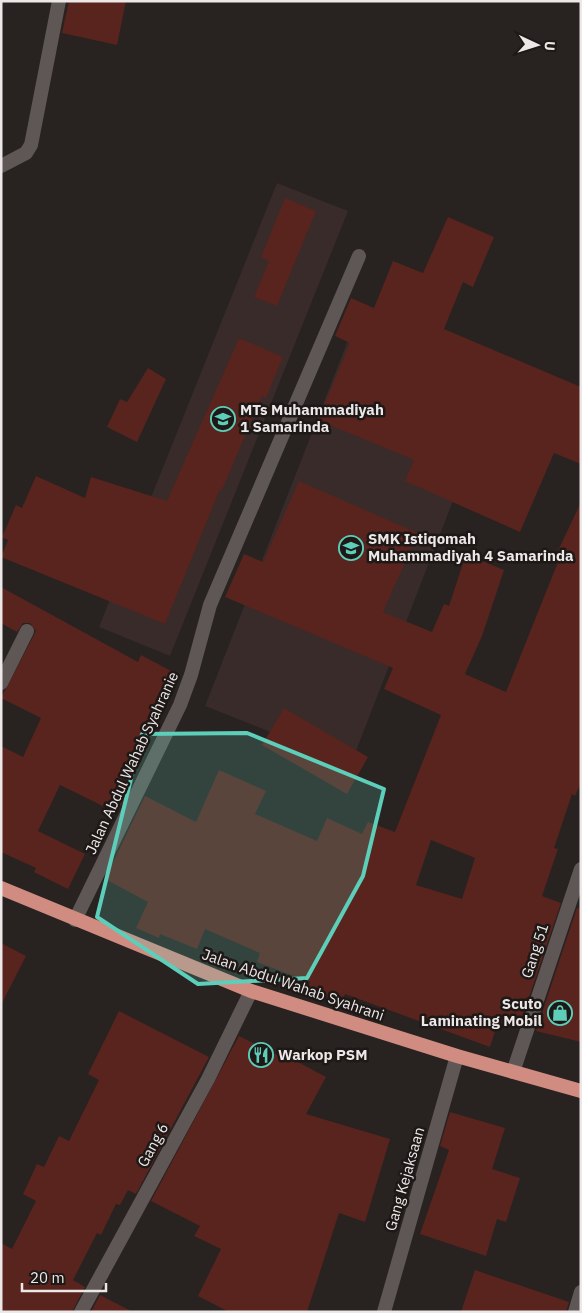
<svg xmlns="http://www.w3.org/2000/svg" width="582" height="1313" font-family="'IBM Plex Sans',sans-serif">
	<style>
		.built { fill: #382b29 }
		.building { fill: #58241d; fill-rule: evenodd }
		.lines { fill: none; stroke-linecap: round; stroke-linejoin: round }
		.minor { stroke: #5e5756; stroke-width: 14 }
		.trunk { stroke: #d08c81; stroke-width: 14 }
		.marked { fill: #5dceb9; fill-opacity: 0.2; stroke: #5dceb9; stroke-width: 4; stroke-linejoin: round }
		.labels { text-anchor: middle; stroke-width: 5; stroke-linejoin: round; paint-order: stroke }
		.poi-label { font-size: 15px; font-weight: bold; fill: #ece8e8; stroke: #1e1817; text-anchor: start }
		.street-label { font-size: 15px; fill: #ece8e8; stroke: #1e1817 }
	</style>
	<rect width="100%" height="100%" fill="#282221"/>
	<path class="built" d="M277 183 348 211 170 656 99 627Z
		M351 333 496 390 351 764 205 706Z"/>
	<path class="building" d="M69 1H126L117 45 62 33Z
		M285 198 316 211 277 306 254 297 269 261 261 257Z
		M448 217 494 237 473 287 463 282 444 329 581 387V464L554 453 520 532 405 481 414 460 318 420 350 343 335 336 351 298 374 308 393 261 423 273Z
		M239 338 283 357 266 398 262 396 222 490 220 489 165 624 1 557 8 540 2 537 16 505 22 508 36 476 85 498 91 477 167 501Z
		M148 368 166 379 137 442 107 427 120 399 127 402Z
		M299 481 418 533 383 612 432 632 444 604 449 606 466 554 504 570 482 636 465 674 506 692 560 557 556 555 581 502V783L575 796 572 794 554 848 558 849 542 896 561 903 519 1027 498 1022 490 1047 345 994 342 1002 307 991 310 982 257 962 260 953 205 929 197 949 160 934 159 938 136 928 148 902 105 879 145 796 196 822 219 770 266 791 255 814 317 841 327 818 362 834 368 822 395 832 441 715 384 689 393 668 225 597 244 554 263 562ZM431 840 475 858 462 899 416 885Z
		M1 587 138 662 141 655 173 672 144 729 148 731 120 783 130 788 117 813 60 785 38 831 85 854 68 889 34 872 36 868 1 852V746L23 757 41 718 1 698 36 631 30 623H23L17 632 1 623Z
		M284 708 368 757 347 794 262 745Z
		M577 908 581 909V1042L536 1031Z
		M1 943 26 956 1 1005Z
		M119 1011 209 1057 136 1194 128 1190 120 1205 116 1204 101 1235 97 1233 73 1280 85 1287 72 1312H1V1243L12 1249 36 1201 23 1194 37 1164 44 1167 59 1136 69 1141 99 1080 88 1074Z
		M239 1036 281 1057 283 1054 326 1077 306 1114 390 1139 365 1222 339 1213 307 1312H229L198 1296 221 1249 194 1236 200 1226 151 1201Z
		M450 1112 505 1128 492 1169 520 1178 506 1222 497 1219 486 1256 420 1234 449 1150 440 1146Z
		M475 1270 569 1302 566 1312H461Z
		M100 1295 133 1312H91Z"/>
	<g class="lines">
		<path class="minor" d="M1 166 26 153 31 145 59 1
			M1 683 27 631
			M75 920 180 705 191 675 210 605 359 256
			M513 1072 581 869
			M81 1312 208 1079 251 991
			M384 1312 457 1056
			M575 1312 581 1292"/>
		<path class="trunk" d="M1 888 251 991 457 1056 581 1091"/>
	</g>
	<path class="marked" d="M247 733 384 789 363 876 307 978 198 984 97 917 142 734Z"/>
	<defs>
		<symbol id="school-ring" viewBox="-11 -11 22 22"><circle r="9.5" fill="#1e1817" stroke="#5dceb9" stroke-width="1.5"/><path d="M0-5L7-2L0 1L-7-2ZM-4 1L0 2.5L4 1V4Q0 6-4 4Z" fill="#5dceb9"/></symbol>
		<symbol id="shop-ring" viewBox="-11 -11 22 22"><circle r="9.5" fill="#1e1817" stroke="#5dceb9" stroke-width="1.5"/><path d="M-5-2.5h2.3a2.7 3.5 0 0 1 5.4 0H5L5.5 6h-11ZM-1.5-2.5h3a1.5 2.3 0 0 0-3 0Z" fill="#5dceb9"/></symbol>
		<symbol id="restaurant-ring" viewBox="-11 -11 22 22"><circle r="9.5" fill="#1e1817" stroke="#5dceb9" stroke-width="1.5"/><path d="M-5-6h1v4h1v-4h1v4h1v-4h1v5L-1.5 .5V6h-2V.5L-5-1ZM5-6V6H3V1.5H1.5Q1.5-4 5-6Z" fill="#5dceb9"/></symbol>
	</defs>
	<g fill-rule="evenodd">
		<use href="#school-ring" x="209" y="405" width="28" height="28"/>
		<use href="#school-ring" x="337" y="534" width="28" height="28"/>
		<use href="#shop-ring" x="546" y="999" width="28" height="28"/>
		<use href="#restaurant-ring" x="247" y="1041" width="28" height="28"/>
	</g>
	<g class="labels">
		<g class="poi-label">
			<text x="240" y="415">MTs Muhammadiyah<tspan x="240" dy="17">1 Samarinda</tspan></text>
			<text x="368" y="544">SMK Istiqomah<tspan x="368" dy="17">Muhammadiyah 4 Samarinda</tspan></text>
			<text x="542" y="1009" text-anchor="end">Scuto<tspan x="542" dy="17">Laminating Mobil</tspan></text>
			<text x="278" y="1060">Warkop PSM</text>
		</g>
		<g class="street-label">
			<text transform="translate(132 763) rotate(-65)" y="5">Jalan Abdul Wahab Syahranie</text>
			<text transform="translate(535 951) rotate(-72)" y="5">Gang 51</text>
			<text transform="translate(293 985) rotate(19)" y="5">Jalan Abdul Wahab Syahrani</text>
			<text transform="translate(153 1145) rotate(-61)" y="5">Gang 6</text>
			<text transform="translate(405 1179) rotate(-74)" y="5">Gang Kejaksaan</text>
		</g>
	</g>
	<rect width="582" height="1313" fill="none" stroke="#ece8e8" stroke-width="5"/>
	<g transform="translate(537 45) rotate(94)" stroke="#1e1817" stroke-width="4" paint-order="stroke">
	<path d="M0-4L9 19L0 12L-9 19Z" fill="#ece8e8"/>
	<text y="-8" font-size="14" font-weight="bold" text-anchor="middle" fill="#ece8e8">U</text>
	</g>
	<path d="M22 1283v8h84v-8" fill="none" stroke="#ece8e8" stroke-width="2.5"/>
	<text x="30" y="1283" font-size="15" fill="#ece8e8" stroke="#1e1817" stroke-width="4" paint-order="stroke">20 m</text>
</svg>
